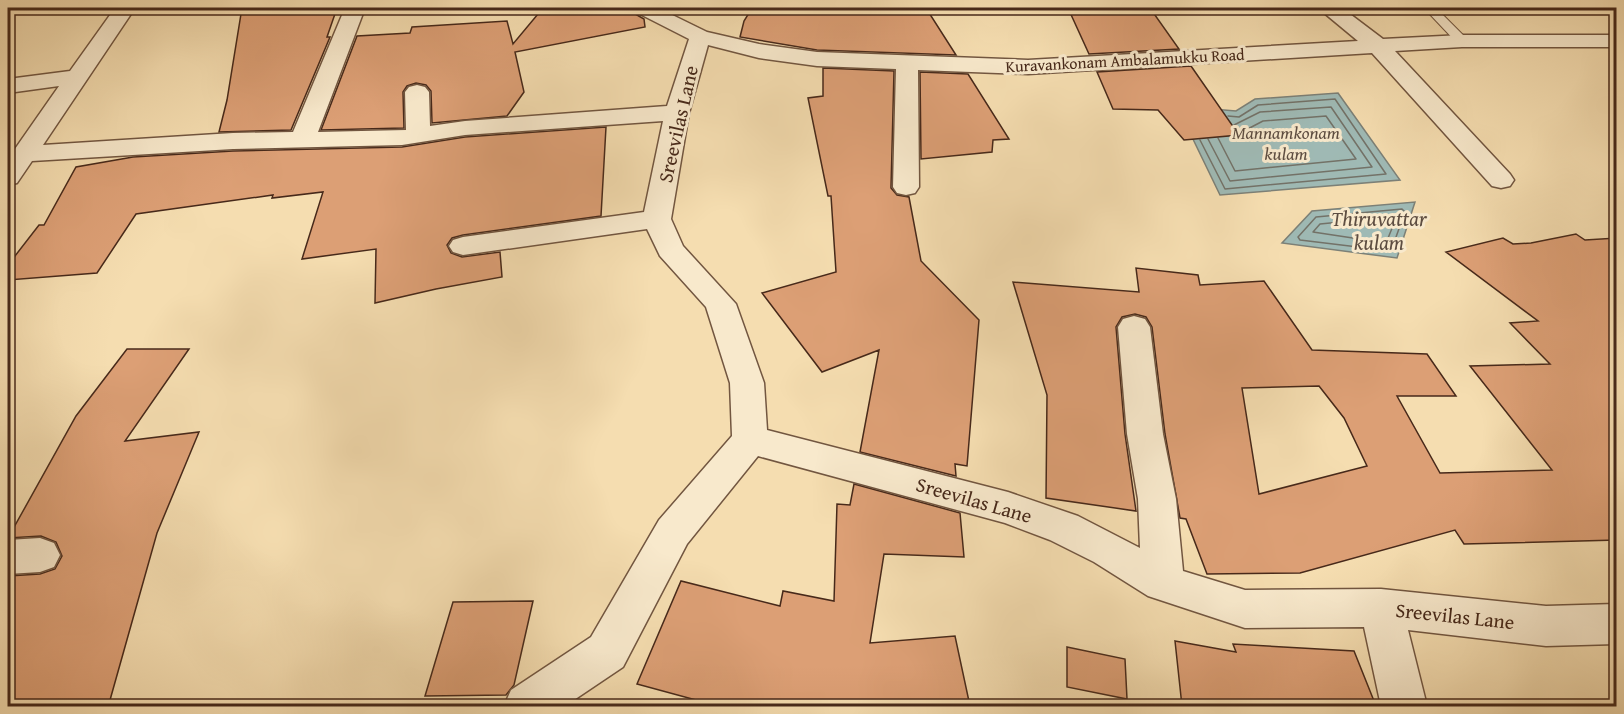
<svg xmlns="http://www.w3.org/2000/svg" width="1624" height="714" font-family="'Gentium Book Plus',serif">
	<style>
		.water { fill: #9fbab5; stroke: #7c8077; stroke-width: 1.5 }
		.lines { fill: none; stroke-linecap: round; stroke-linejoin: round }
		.shore { stroke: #737268; stroke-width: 1.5 }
		.building { fill: #dc9f75; stroke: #47291a; stroke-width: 1.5; fill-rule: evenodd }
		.lane-casing { stroke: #725640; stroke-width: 2 }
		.street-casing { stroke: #725640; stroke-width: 3 }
		.lane { fill: #f8e9cc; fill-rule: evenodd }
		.street { fill: #f8e9cc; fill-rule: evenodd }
		.labels { text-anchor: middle; stroke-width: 6; stroke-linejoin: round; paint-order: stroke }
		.far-street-label { font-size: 16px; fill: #47291a; stroke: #f8e9cc }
		.far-water-label { font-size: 18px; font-style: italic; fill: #5d4d41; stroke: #f8e9cc }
		.street-label { font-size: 20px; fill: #47291a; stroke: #f8e9cc }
		.water-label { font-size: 21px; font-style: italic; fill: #5d4d41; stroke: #f8e9cc }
	</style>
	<rect width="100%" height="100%" fill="#f5ddb0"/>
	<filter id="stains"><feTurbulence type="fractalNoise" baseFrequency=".00333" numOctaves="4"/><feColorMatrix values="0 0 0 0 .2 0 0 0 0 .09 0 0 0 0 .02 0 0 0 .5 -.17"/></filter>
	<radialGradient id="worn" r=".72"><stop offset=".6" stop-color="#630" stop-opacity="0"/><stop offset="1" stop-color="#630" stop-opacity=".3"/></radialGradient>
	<path class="water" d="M1338 93 1400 180 1220 195 1177 106 1236 111 1255 99Z
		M1415 202 1397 258 1282 243 1312 211Z"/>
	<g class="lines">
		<path class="shore" d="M1218 138 1235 171 1356 159 1326 116 1263 121 1240 133
			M1208 139 1230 181 1372 167 1331 107 1260 112 1234 125
			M1200 140 1225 189 1386 174 1335 99 1258 105 1239 117 1228 116
			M1402 209 1405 212 1391 251 1300 240 1298 237 1316 217Z
			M1391 217 1395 221 1386 243 1313 232 1320 224Z"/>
	</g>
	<path class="building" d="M311 8H337L327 37H330L291 130 219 132 227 100 241 14Z
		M543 8H631L635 14 644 19 645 27 515 52 524 92 507 116 432 123 431 91 426 85 416 83 407 86 403 92 404 128 321 130 357 36 410 33 412 27 507 21 513 44Z
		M752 8H926L956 55 817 50 740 37 744 21Z
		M1068 8H1150L1179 49 1089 54Z
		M1191 66 1239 135 1184 140 1158 110 1113 109 1097 72Z
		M823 68 894 71 891 188 897 195 909 197 921 261 979 320 967 466 955 464 956 476 860 452 879 350 822 372 762 293 836 272 831 196H828L808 98 823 96Z
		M920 72 968 74 1009 139 993 140 992 152 921 159Z
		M606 127 601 216 463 235 452 238 447 245 451 253 462 257 500 252 502 277 436 289 375 303 376 249 302 259 323 192 272 198 273 195 136 214 97 273 8 280V265L39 225H44L76 167 133 157 233 151 402 147 465 137Z
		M1576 234 1585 240 1617 238V540L1464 544 1455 530 1300 573 1207 574 1186 519 1180 518 1165 434 1152 327 1146 317 1135 314 1122 317 1116 327 1125 434 1136 511 1046 498 1047 395 1013 282 1139 292 1136 268 1198 275 1200 285 1264 281 1312 350 1427 354 1456 396H1397L1440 473 1552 470 1470 366 1550 364 1510 323 1538 321 1446 252 1503 238 1513 244 1531 243ZM1319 386 1344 418 1367 466 1259 494 1242 388Z
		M127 349H189L125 441 199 432 157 533 110 700 84 706H8V576L40 574 55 569 62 556 56 542 41 536 8 538 76 416Z
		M854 484 960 513 964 557 884 554 870 643 955 636 970 706H718L637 684 681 581 780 606 783 591 834 601 837 504 850 505Z
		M533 601 514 685 506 695 425 696 453 602Z
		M1175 641 1236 652 1233 644 1354 651 1376 706H1182Z
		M1067 647 1125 659 1127 699 1067 687Z"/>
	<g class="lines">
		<defs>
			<path id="lane" d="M1424 8H1436L1466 38 1468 41 1466 44H1458Z"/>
			<path id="street" d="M115 8H135L43 145 233 133 293 132 345 8H365L318 132 406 130 405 92 409 87 417 85 425 87 429 92 430 126 465 121 667 106 689 39 636 12 633 8H658L707 32 759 44 817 52 1028 60 1358 41 1323 12 1320 8H1342L1383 39 1462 35H1616V47H1462L1395 51 1510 174 1514 180 1510 186 1501 188 1492 186 1372 53 1028 74 918 70 919 187 915 193 906 195 897 193 893 187 896 69 817 66 759 58 708 45 689 113 671 219 683 246 736 304 764 383 767 430 1008 492 1078 516 1140 548 1138 499 1127 434 1118 327 1123 319 1134 316 1145 319 1150 327 1163 434 1176 499 1183 571 1245 590 1381 589 1546 606 1616 604V644L1546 646 1408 630 1427 706H1381L1364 627 1245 628 1148 596 1094 562 1050 540 1005 523 758 456 687 544 623 667 565 706H504L511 690 591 637 659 520 732 436 730 383 706 307 660 256 647 229 463 255 453 252 449 246 453 240 463 237 644 212 663 121 465 135 402 145 233 149 32 161 17 183 8 185V159L59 86 8 93V79L70 71Z
				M40 538 54 543 60 555 54 567 40 572 8 574V540Z"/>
		</defs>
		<use href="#lane" class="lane-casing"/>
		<use href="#street" class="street-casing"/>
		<use href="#lane" class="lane"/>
		<use href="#street" class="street"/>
	</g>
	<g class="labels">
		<g class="far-street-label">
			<text transform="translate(1125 60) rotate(-3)" y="6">Kuravankonam Ambalamukku Road</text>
		</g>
		<g class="far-water-label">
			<text x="1286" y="139">Mannamkonam<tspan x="1286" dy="21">kulam</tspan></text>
		</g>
		<g class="street-label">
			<text transform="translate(678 124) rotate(-77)" y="7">Sreevilas Lane</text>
			<text transform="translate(974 500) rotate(16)" y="7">Sreevilas Lane</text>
			<text transform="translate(1455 616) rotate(6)" y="7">Sreevilas Lane</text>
		</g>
		<g class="water-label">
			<text x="1379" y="226">Thiruvattar<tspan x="1379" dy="24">kulam</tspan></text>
		</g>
	</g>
	<rect width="1624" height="714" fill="none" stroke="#f5ddb0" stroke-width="30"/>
	<rect x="9" y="9" width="1606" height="696" fill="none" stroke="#47291a" stroke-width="3"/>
	<rect x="15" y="15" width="1594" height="684" fill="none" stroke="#47291a" stroke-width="1.5"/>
	<rect width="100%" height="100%" filter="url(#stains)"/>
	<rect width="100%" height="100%" fill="url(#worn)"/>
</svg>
